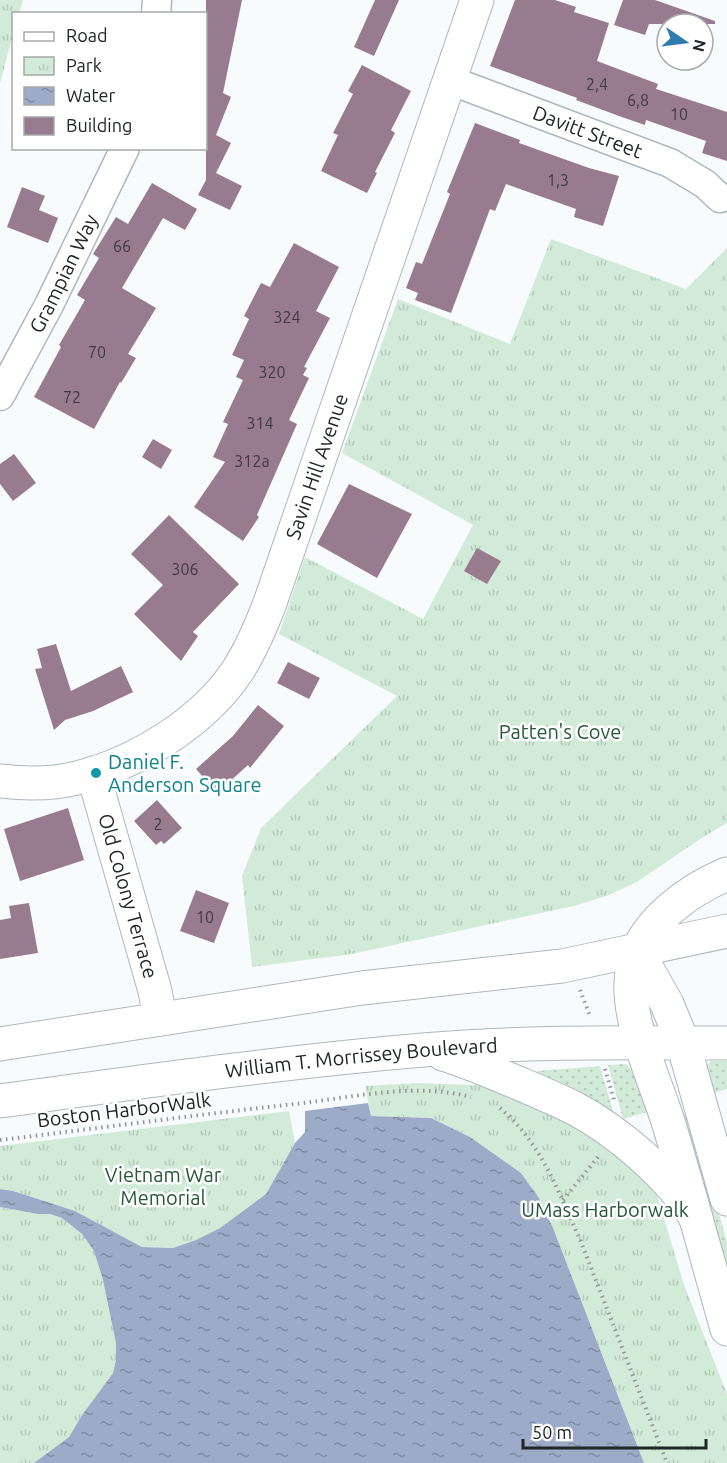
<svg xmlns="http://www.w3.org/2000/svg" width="727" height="1463" font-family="Ubuntu,sans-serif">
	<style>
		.grass { fill: url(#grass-dots) }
		.park { fill: url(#park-tufts) }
		.water { fill: url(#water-ripples) }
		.building { fill: #997b8f }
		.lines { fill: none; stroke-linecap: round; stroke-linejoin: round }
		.street-casing { stroke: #afb7be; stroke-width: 31 }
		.secondary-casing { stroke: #afb7be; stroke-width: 35 }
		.primary-casing { stroke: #afb7be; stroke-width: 35 }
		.path { stroke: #929598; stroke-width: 4; stroke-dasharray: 1.5 4.5; stroke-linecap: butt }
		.street { stroke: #fff; stroke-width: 28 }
		.secondary { stroke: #fff; stroke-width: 33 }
		.primary { stroke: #fff; stroke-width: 33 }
		.culture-dot { fill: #0f9aa8; stroke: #fff; stroke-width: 2 }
		.labels { text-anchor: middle; stroke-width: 5; stroke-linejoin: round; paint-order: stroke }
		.number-label { font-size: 16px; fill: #403a42 }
		.street-label { font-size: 20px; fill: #222528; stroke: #fff }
		.park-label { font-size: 20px; fill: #265839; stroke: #fff }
		.culture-label { font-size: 20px; fill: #0d838f; stroke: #fff; text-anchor: start }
	</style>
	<defs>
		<pattern id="grass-dots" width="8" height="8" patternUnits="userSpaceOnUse" patternTransform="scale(1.5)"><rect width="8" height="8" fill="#d2ebd8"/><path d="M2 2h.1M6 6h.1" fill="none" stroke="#b4c9b9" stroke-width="1.8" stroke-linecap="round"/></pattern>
		<pattern id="park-tufts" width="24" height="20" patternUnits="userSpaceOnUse" patternTransform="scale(1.5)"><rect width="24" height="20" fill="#d2ebd8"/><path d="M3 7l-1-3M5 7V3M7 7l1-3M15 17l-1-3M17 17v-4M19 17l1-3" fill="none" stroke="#b4c9b9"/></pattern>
		<pattern id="water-ripples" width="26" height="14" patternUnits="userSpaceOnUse" patternTransform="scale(1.5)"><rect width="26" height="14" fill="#9babc8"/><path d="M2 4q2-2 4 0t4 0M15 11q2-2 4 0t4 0" fill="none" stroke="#7e8ba2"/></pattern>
	</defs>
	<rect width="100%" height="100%" fill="#f8fbfe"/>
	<path class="grass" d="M711 1061H727V1089L711 1094 706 1066Z
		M625 1064C641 1073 642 1096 647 1112L623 1119 608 1065Z
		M600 1066 615 1118 535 1074 537 1071Z
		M690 1112 727 1242V1281L680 1116Z"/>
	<path class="park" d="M0 0H23L19 13 14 14 13 35 0 83Z
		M551 239 686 289 727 248V823L700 839 637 882 609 895 578 905 352 954 252 967 242 876 261 828 397 696 279 634 305 557 423 619 473 525 342 453 398 299 510 344Z
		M415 1083 476 1085 509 1092 563 1111 655 1188 683 1282 727 1394V1463H644L553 1228 539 1198 522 1174 470 1137 431 1118 371 1116 365 1086Z
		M289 1111 295 1143 266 1194 220 1228 196 1240 173 1248 142 1247 75 1211 13 1191 0 1189V1146Z
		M0 1207 38 1214H50L62 1218 82 1234 94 1251 103 1280 110 1310 116 1343V1360L113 1373 82 1415 69 1437 34 1463H0Z"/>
	<path class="water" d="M368 1103 371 1116 431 1118 470 1137 521 1173 539 1198 553 1228 644 1463H34L69 1437 82 1415 113 1373 116 1360V1343L103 1280 94 1251 82 1234 62 1218 50 1214H38L0 1207V1189L13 1191 75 1211 142 1247 173 1248 196 1240 220 1228 266 1194 295 1143 305 1132V1111Z"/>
	<path class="building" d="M206 0H242L223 93 231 97 216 135 231 143 216 173 242 186 230 210 198 195 206 180Z
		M375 0H399L374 56 354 47Z
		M515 0H555L576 7 574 12 609 23 597 61 658 84 656 89 727 112V161L702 153 706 141 646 120 645 125 619 116 576 100 577 98 490 66Z
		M623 0H655L715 21V24H649L645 35 614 25Z
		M362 65 411 91 391 130 395 133 375 172 377 173 367 193 321 171 338 135 333 133 353 94 348 91Z
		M475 123 520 140 519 143 589 168 619 176 603 226 574 217 576 209 506 184 495 211 490 209 451 313 415 300 418 293 406 288 416 262 422 264 450 194 447 192Z
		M152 183 197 209 185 230 163 218 122 288 156 308 128 354 136 358 121 383 120 382 94 429 34 397 61 347 59 345 85 300 77 295 99 258 93 254 116 217 128 224Z
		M22 187 45 196 39 210 58 218 48 243 7 227Z
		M294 243 339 267 316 311 330 318 304 367 307 368 303 375 309 378 289 420 297 424 257 515 259 517 243 541 194 507 225 462 213 457 228 424 223 422 243 380 236 377 244 360 232 355 249 319 244 316 261 283 270 287Z
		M153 439 172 450 161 469 142 457Z
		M14 454 36 483 13 501 0 484V464Z
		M349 484 412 514 377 578 317 544Z
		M169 515 239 584 193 632 198 636 181 661 134 614 163 585 131 554Z
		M477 548 501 561 487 584 464 571Z
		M56 644 71 691 121 666 133 692 93 711 65 720 54 730 35 669 42 668 37 649Z
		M288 662 320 678 309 699 277 683Z
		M258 705 284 726 250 768 248 765 217 793 196 769 233 736Z
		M157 800 182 828 164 844 161 841 156 845 134 821Z
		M68 808 84 860 20 881 4 829Z
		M196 890 229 903 214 943 180 931Z
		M29 903 38 953 0 959V920L11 918 9 906Z"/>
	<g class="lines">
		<defs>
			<g id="street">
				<path d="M156 14 157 0"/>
				<path id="s1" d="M449 80 670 163 705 184 720 198"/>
				<path id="s2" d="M0 396 49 305 125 148"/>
			</g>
			<g id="secondary">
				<path id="s3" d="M93 773 155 991 160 1019"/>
				<path id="s4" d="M0 781C25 784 53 784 77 778 137 763 204 722 238 670 252 648 262 624 271 600L477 0"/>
				<path d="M727 874C689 890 642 923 633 966 622 1015 656 1080 670 1128 690 1195 708 1262 727 1329"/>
				<path d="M637 951 667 1004 683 1043 727 1199"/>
			</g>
			<g id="primary">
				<path d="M0 1044 362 988 562 966 727 931"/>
				<path d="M443 1054C466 1061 489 1071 511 1080 532 1089 554 1098 574 1108 618 1131 670 1176 696 1218"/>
				<path id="s5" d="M0 1101C141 1082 282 1062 423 1050 524 1041 626 1043 727 1043"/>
				<path d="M727 1180V1191"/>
			</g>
		</defs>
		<use href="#street" class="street-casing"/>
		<use href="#secondary" class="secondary-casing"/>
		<use href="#primary" class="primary-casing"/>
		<path class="path" d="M580 990 590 1016
			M605 1069 614 1100
			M500 1108C541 1142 560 1195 581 1242L667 1463
			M0 1140C101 1128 202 1114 304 1103 358 1096 417 1083 471 1097
			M563 1200 598 1157"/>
		<use href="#street" class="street"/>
		<use href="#secondary" class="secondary"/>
		<use href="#primary" class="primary"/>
	</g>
	<circle class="culture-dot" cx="96" cy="773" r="6"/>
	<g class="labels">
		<g class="number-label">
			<text x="597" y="90">2,4</text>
			<text x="638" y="106">6,8</text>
			<text x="679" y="120">10</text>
			<text x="558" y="186">1,3</text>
			<text x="122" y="252">66</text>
			<text x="287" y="323">324</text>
			<text x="97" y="358">70</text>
			<text x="272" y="378">320</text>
			<text x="72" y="403">72</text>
			<text x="260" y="429">314</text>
			<text x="252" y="467">312a</text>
			<text x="185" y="575">306</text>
			<text x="158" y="830">2</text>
			<text x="205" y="923">10</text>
		</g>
		<g class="street-label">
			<text dy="7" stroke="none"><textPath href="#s1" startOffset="148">Davitt Street</textPath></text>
			<text dy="7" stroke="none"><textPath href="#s2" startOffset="138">Grampian Way</textPath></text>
			<text dy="7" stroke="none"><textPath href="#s4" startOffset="494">Savin Hill Avenue</textPath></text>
			<text dy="7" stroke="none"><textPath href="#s3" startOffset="128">Old Colony Terrace</textPath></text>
			<text dy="7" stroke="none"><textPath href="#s5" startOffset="364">William T. Morrissey Boulevard</textPath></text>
			<text transform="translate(124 1110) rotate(-7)" y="7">Boston HarborWalk</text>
		</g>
		<g class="park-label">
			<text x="560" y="739">Patten's Cove</text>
			<text x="163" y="1182">Vietnam War<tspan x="163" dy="23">Memorial</tspan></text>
			<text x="605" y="1217">UMass Harborwalk</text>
		</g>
		<g class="culture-label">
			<text x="108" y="769">Daniel F.<tspan x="108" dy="23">Anderson Square</tspan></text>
		</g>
	</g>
	<rect x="12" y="12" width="195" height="138" fill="#ffffff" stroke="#a7a8a9" stroke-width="1.5"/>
	<rect x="24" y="32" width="30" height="9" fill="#ffffff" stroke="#a7a8a9" stroke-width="1.5"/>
	<text x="66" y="42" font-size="18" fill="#222528">Road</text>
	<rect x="24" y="57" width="30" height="18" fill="url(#park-tufts)" stroke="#a7a8a9" stroke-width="1.5"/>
	<text x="66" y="72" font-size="18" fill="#222528">Park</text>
	<rect x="24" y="87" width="30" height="18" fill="url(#water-ripples)" stroke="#a7a8a9" stroke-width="1.5"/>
	<text x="66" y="102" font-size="18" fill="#222528">Water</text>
	<rect x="24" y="117" width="30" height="18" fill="#997b8f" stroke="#a7a8a9" stroke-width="1.5"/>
	<text x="66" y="132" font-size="18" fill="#222528">Building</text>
	<g transform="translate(685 42) rotate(104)"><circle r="28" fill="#ffffff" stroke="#a7a8a9" stroke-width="1.5"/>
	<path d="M0-4.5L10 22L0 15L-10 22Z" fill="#2e7bad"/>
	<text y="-9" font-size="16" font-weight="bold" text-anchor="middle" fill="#222528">N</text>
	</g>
	<path d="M523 1439v9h183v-9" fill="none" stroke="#222528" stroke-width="3"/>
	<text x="532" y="1439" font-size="18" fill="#222528" stroke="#ffffff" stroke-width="4.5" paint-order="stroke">50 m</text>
</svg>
